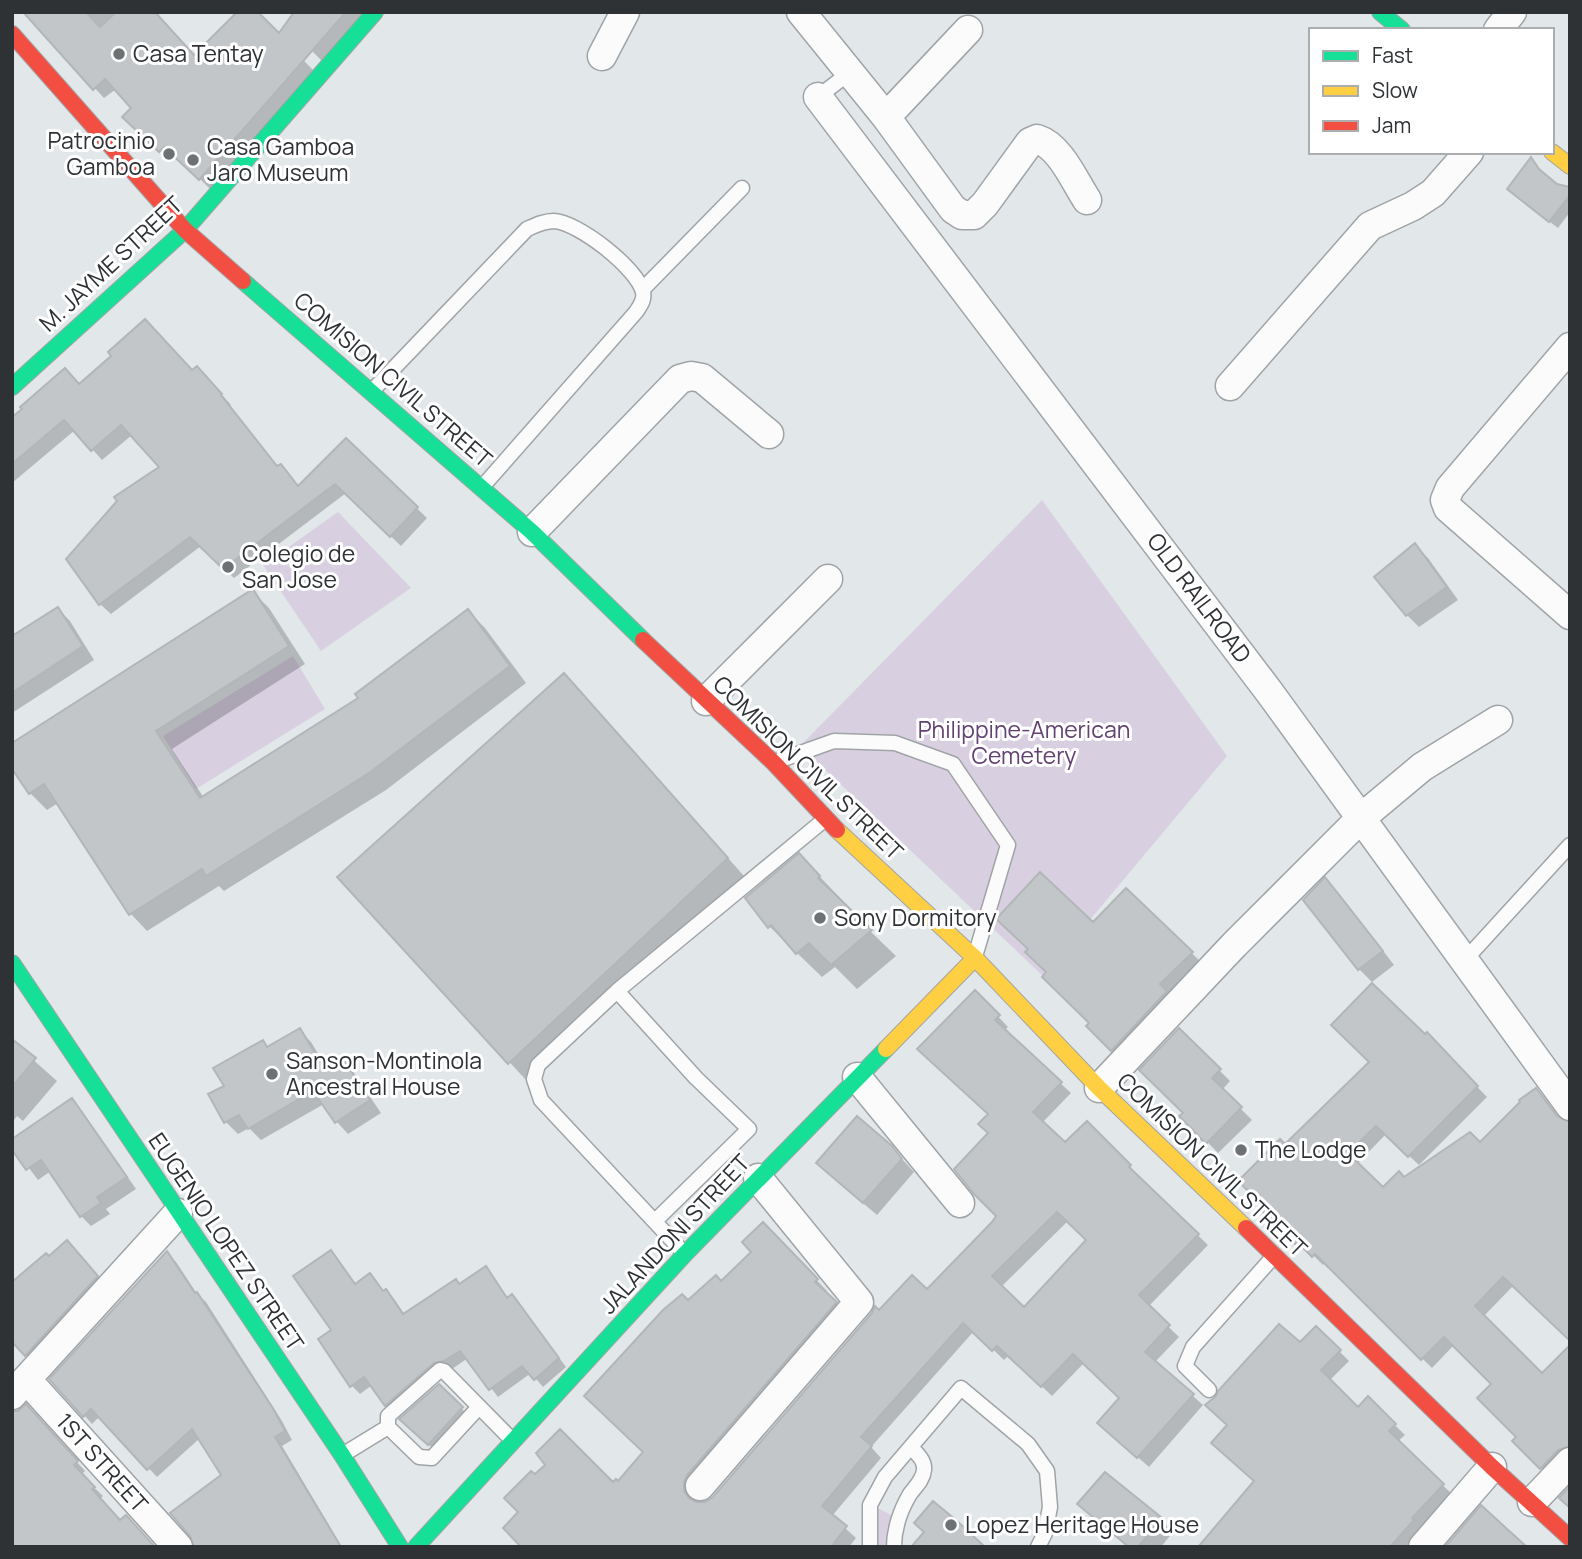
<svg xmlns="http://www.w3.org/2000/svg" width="1582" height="1559" font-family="Manrope,sans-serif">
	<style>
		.green { fill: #d8d0e1 }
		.shadow { fill: #0003; fill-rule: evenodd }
		.building { fill: #c3c6c9; stroke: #b3b6b8; stroke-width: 2; fill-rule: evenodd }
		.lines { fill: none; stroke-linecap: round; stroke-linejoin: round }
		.lane-casing { stroke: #a1a4a6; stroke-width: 17 }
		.street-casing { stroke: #a1a4a6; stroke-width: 31 }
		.fast-casing { stroke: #a1a4a6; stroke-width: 18 }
		.slow-casing { stroke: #a1a4a6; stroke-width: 18 }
		.jam-casing { stroke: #a1a4a6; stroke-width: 18 }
		.lane { stroke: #fbfbfc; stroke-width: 14 }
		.street { stroke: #fbfbfc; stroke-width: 28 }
		.fast { stroke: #16e098; stroke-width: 16 }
		.slow { stroke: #ffcf43; stroke-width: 16 }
		.jam { stroke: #f24e42; stroke-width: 16 }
		.poi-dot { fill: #6e7174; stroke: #fff; stroke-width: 2.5 }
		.labels { text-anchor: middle; stroke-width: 6; stroke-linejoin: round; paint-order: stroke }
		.poi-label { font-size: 23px; fill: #2f3235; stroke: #fff; text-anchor: start }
		.street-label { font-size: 23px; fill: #2f3235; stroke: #fff }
		.park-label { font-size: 23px; fill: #614271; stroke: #fff }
	</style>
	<rect width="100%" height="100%" fill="#e2e7ea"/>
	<path class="green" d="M1042 500 1227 756 1043 976 800 746Z
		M338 512 411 588 321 651 263 565Z
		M293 656 325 709 196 789 163 736Z
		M876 1507 893 1516 888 1530V1547H875Z"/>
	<path class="shadow" d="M25 12H154L195 57 256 12 314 71 210 189 176 155 170 161 124 117 133 108 116 89 104 98Z
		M297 12H369L324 63 312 51 294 16Z
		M1531 160 1544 175 1556 185 1570 189V212L1558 228 1517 197Z
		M192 372 207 378 231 405 230 406 278 468 280 466 300 487 346 440 427 518 401 546 346 493 234 578 201 546 111 614 100 604 161 467 132 435 102 460 75 430 12 483V418L80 386Z
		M1415 546 1428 558 1458 600 1419 627 1407 615Z
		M252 591 269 608 305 664 172 749 204 798 360 699 468 611 485 628 526 683 386 790 224 891 219 886 147 931 131 914 58 803 47 810 30 793Z
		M58 609 70 621 94 660 12 713V638Z
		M581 692 744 876 526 1080 339 877Z
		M799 855 844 902 842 904 896 956 857 989 835 967 822 977 770 927 747 898Z
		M1325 879 1338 892 1394 965 1372 982 1359 969 1305 900Z
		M1126 890 1201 962 1122 1059 1089 1026 1091 1023 1048 972Z
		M975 992 1008 1027 1004 1031 1071 1093 1042 1123 1065 1145 1087 1123 1140 1177 1138 1178 1208 1245 1148 1307 1179 1337 1155 1362 1203 1405 1149 1467 1110 1433 1122 1398 1084 1363 1052 1396 1009 1355 1004 1360 974 1331 871 1447 881 1458 832 1516 856 1538 849 1547H764L521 1512 535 1477 618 1483 645 1453 688 1302 721 1283 754 1252 763 1224 827 1291 824 1293 846 1313 693 1493 694 1503 705 1504 714 1498 879 1312 927 1291 998 1216 990 1115ZM1069 1220 1088 1240 1025 1310 1001 1287Z
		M1179 1030 1230 1081 1222 1090 1252 1120 1218 1153 1182 1116 1185 1113Z
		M300 1031 311 1042 328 1070 343 1061 354 1073 381 1113 348 1134 337 1122 324 1104 261 1140 249 1128 238 1134 226 1122 210 1095 226 1086 263 1042 269 1048Z
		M1427 1035 1487 1097 1419 1165 1386 1134 1357 1164 1383 1189 1480 1145 1536 1090 1560 1120 1514 1285 1483 1317 1542 1375 1570 1347V1460L1551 1477 1514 1441 1518 1437 1493 1384 1454 1345 1432 1368 1325 1262 1323 1265 1312 1254 1310 1256 1261 1208 1285 1147Z
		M12 1041 57 1081 23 1121 17 1116 12 1123Z
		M72 1101 82 1111 136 1189 106 1209 110 1214 91 1226 81 1216 51 1171 38 1180 13 1147Z
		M891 1147 914 1172 877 1215 831 1176Z
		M75 1250 105 1285 34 1363 12 1339 49 1258Z
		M331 1253 356 1285 370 1276 384 1292 386 1291 394 1299 405 1315 460 1285 485 1268 509 1299 520 1305 566 1367 543 1387 531 1373 498 1397 468 1358 452 1369 442 1370 394 1412 372 1385 360 1394 352 1386 333 1331Z
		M167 1254 176 1262 197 1294 206 1302 282 1421 292 1440 282 1446 342 1547H196L224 1475 200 1438 157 1477 100 1416 92 1424 84 1415Z
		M1316 1328 1349 1361 1329 1381 1358 1409 1368 1399 1405 1435 1397 1442 1453 1495 1420 1528 1422 1530 1408 1547H1208L1256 1482 1300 1345Z
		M439 1386 474 1421 441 1456 414 1431Z
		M35 1415 85 1471 81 1475 103 1496 100 1499 121 1522 126 1517 155 1547H12Z
		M1079 1504 1161 1520 1173 1532 1161 1547H1129Z"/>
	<path class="building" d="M23 12H86L100 27 116 12H155L194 55 237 12H258L279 33 294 12H346L199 180 164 147 159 152 122 117 131 108 105 79 93 90Z
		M1531 157 1539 169 1557 184 1570 187V195L1549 222 1507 189Z
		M145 319 192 370 197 366 222 394 221 395 277 466 281 464 298 486 346 438 418 507 390 537 335 484 223 569 190 537 99 605 66 559 117 501 114 497 159 467 121 425 91 451 64 420 12 464V417L22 409 20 407 65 368 79 384 111 356 108 352Z
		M1415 543 1447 587 1406 616 1374 577Z
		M253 589 289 646 156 731 200 798 358 698 355 694 468 609 510 666 369 773 206 876 202 869 129 915 44 784 29 794 12 769V743Z
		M58 607 83 646 12 693V636Z
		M564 673 728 858 508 1064 337 877Z
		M799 853 820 876 818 878 872 930 831 965 809 943 796 954 771 925 768 928 745 898Z
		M1040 872 1093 922 1126 888 1193 952 1160 984 1167 991 1111 1051 1086 1026 1089 1023 1042 977 1046 972 1025 952 1028 949 996 919Z
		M1325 877 1383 951 1358 970 1303 900Z
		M1372 983 1425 1034 1427 1032 1478 1086 1408 1157 1376 1126 1348 1153 1383 1187 1399 1171 1404 1177 1470 1132 1480 1142 1520 1102 1519 1100 1536 1088 1557 1116 1570 1122V1341L1503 1277 1475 1306 1542 1373 1570 1345V1446L1558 1450 1540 1469 1512 1441 1516 1437 1477 1398 1491 1384 1444 1337 1421 1360 1315 1254 1312 1257 1302 1246 1299 1248 1259 1208 1262 1205 1238 1181 1280 1139 1285 1144 1369 1062 1331 1025Z
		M975 990 1000 1015 995 1020 1062 1082 1033 1112 1065 1142 1087 1121 1131 1165 1129 1167 1199 1234 1139 1295 1170 1325 1145 1352 1194 1394 1137 1458 1097 1423 1119 1398 1073 1354 1041 1387 997 1346 992 1351 963 1323 861 1437 872 1446 822 1506 847 1526 831 1547H521L503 1528 518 1512 504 1498 531 1471 535 1474 545 1465 536 1453 560 1429 613 1482 616 1479 618 1481 643 1452 584 1396 663 1310 682 1294 688 1300 716 1275 721 1281 751 1252 742 1242 763 1222 818 1279 815 1282 837 1302 687 1475 684 1482V1491L689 1498 696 1502H705L713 1497 872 1313 875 1306 879 1310 912 1275 927 1289 992 1222 996 1216 974 1194 954 1169 988 1133 978 1124 988 1114 917 1049ZM1057 1212 1086 1240 1024 1307 992 1276Z
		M300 1028 325 1070 343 1059 370 1100 335 1123 313 1091 248 1129 239 1115 224 1123 208 1094 224 1086 213 1068 263 1040 267 1047Z
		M1179 1028 1221 1069 1212 1078 1242 1107 1206 1144 1179 1116 1183 1113 1139 1070Z
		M12 1039 36 1058 12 1087Z
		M72 1098 127 1177 97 1197 101 1203 80 1217 41 1160 26 1170 12 1150V1139Z
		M857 1116 892 1146 902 1159 863 1203 816 1163Z
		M67 1240 98 1276 25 1356 12 1342V1282L46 1253 49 1256Z
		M331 1250 355 1284 370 1273 383 1291 386 1289 403 1314 456 1279 459 1284 486 1266 507 1298 512 1294 559 1358 534 1380 522 1366 489 1390 460 1351 444 1361 434 1363 385 1406 364 1377 350 1387 318 1339 331 1330 293 1276Z
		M167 1251 195 1293 197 1292 274 1410 285 1431 275 1437 341 1547H194L190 1536 170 1513 221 1475 192 1429 147 1470 91 1409 83 1417 49 1379Z
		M1279 1324 1300 1342 1316 1326 1341 1350 1321 1370 1358 1407 1368 1396 1396 1424 1389 1431 1444 1484 1412 1518 1414 1520 1390 1547H1198L1254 1481 1211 1443 1227 1425 1205 1405 1216 1396 1218 1391Z
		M439 1384 463 1407 428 1445 399 1419Z
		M26 1404 78 1461 74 1465 95 1487 92 1489 120 1520 126 1515 155 1547H12V1411H18Z
		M1105 1472 1162 1518 1138 1547H1129L1077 1504Z
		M1570 1486V1508L1559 1498Z
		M933 1501 956 1520 985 1547H911L924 1532 914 1523Z
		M1481 1505 1506 1528 1527 1547H1445Z"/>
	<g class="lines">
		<defs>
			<path id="lane" d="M818 97 849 73
				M643 289 742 188
				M372 391 527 229C536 225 544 221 554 221 578 222 637 268 643 292 645 300 640 306 636 312L483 486
				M775 762 834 741 895 743 953 764 1008 845 976 953
				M1464 961 1570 845
				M617 991 696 1078 749 1129 655 1221
				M684 1253 541 1100 534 1079 538 1065 617 991 824 820
				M1209 1390 1185 1366 1193 1347 1274 1256
				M388 1427V1416L440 1370 444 1371 513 1441
				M388 1427 419 1457 432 1458 479 1407
				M344 1454 388 1427
				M870 1547V1505L885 1477 961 1388 1028 1444 1047 1471 1050 1507 1045 1533 1038 1547
				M894 1547C894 1529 901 1509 910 1494 916 1486 923 1480 924 1470 925 1460 917 1454 911 1447"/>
			<path id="street" d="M801 12 886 117 953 209 962 215H974L985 204 1030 142 1037 139C1060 146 1074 180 1087 200
				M1498 30 1512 12
				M602 56 625 12
				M818 97 1270 693 1570 1106
				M886 117 968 30
				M1570 347 1450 488 1445 500 1448 508 1570 615
				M1230 386 1370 226 1413 206 1433 193 1469 152
				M532 532 680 379 691 376 702 378 769 434
				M706 701 828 579
				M857 1077 960 1203
				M1099 1088 1234 945 1361 818 1422 767 1498 720
				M27 1380 178 1547
				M12 1395 178 1213
				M700 1486 859 1302 758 1178
				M1532 1502 1570 1462
				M1423 1547 1492 1467"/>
			<path id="fast" d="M1380 12 1402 30
				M243 281 532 532 643 640
				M12 387 185 230 375 12
				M12 963 342 1455 400 1547
				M416 1547 685 1254 886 1049"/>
			<path id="slow" d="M1552 152 1570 166
				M837 830 975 958 1099 1088 1246 1228
				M886 1049 975 958"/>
			<path id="jam" d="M12 34 185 230 243 281
				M643 640 774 763 837 830
				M1246 1228 1492 1467 1570 1538"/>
		</defs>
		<use href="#lane" class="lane-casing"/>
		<use href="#street" class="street-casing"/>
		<use href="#fast" class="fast-casing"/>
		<use href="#slow" class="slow-casing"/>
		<use href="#jam" class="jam-casing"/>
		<use href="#lane" class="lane"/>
		<use href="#street" class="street"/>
		<use href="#fast" class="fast"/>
		<use href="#slow" class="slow"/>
		<use href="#jam" class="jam"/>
	</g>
	<g class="poi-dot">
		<circle cx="119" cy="54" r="7"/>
		<circle cx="169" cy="154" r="7"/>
		<circle cx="193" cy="160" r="7"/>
		<circle cx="228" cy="567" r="7"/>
		<circle cx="820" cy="918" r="7"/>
		<circle cx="272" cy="1074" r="7"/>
		<circle cx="1241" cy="1150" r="7"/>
		<circle cx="951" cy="1525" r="7"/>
	</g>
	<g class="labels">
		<g class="poi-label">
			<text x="133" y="62">Casa Tentay</text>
			<text x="155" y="149" text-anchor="end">Patrocinio<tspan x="155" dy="26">Gamboa</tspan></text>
			<text x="207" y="155">Casa Gamboa<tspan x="207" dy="26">Jaro Museum</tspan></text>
			<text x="242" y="562">Colegio de<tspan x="242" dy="26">San Jose</tspan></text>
			<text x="834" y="926">Sony Dormitory</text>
			<text x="286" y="1069">Sanson-Montinola<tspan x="286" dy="26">Ancestral House</tspan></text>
			<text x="1255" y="1158">The Lodge</text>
			<text x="965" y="1533">Lopez Heritage House</text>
		</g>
		<g class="street-label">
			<text transform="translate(111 264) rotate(-43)" y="8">M. JAYME STREET</text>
			<text transform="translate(393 380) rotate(41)" y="8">COMISION CIVIL STREET</text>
			<text transform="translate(1199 598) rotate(53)" y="8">OLD RAILROAD</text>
			<text transform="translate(808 768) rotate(44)" y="8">COMISION CIVIL STREET</text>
			<text transform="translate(1212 1165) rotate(44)" y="8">COMISION CIVIL STREET</text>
			<text transform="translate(675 1234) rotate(-47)" y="8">JALANDONI STREET</text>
			<text transform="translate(226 1242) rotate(56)" y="8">EUGENIO LOPEZ STREET</text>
			<text transform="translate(102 1463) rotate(48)" y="8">1ST STREET</text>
		</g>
		<g class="park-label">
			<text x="1024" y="738">Philippine-American<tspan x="1024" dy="26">Cemetery</tspan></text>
		</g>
	</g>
	<rect width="1582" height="1559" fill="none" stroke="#2f3235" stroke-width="28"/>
	<rect x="1309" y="28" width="245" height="126" fill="#ffffff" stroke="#acadae" stroke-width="2"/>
	<rect x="1323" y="51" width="35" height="10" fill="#16e098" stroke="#acadae" stroke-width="2"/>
	<text x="1372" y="63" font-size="21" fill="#2f3235">Fast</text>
	<rect x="1323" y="86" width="35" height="10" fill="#ffcf43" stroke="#acadae" stroke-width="2"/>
	<text x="1372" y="98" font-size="21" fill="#2f3235">Slow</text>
	<rect x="1323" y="121" width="35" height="10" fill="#f24e42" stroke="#acadae" stroke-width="2"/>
	<text x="1372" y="133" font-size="21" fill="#2f3235">Jam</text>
</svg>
